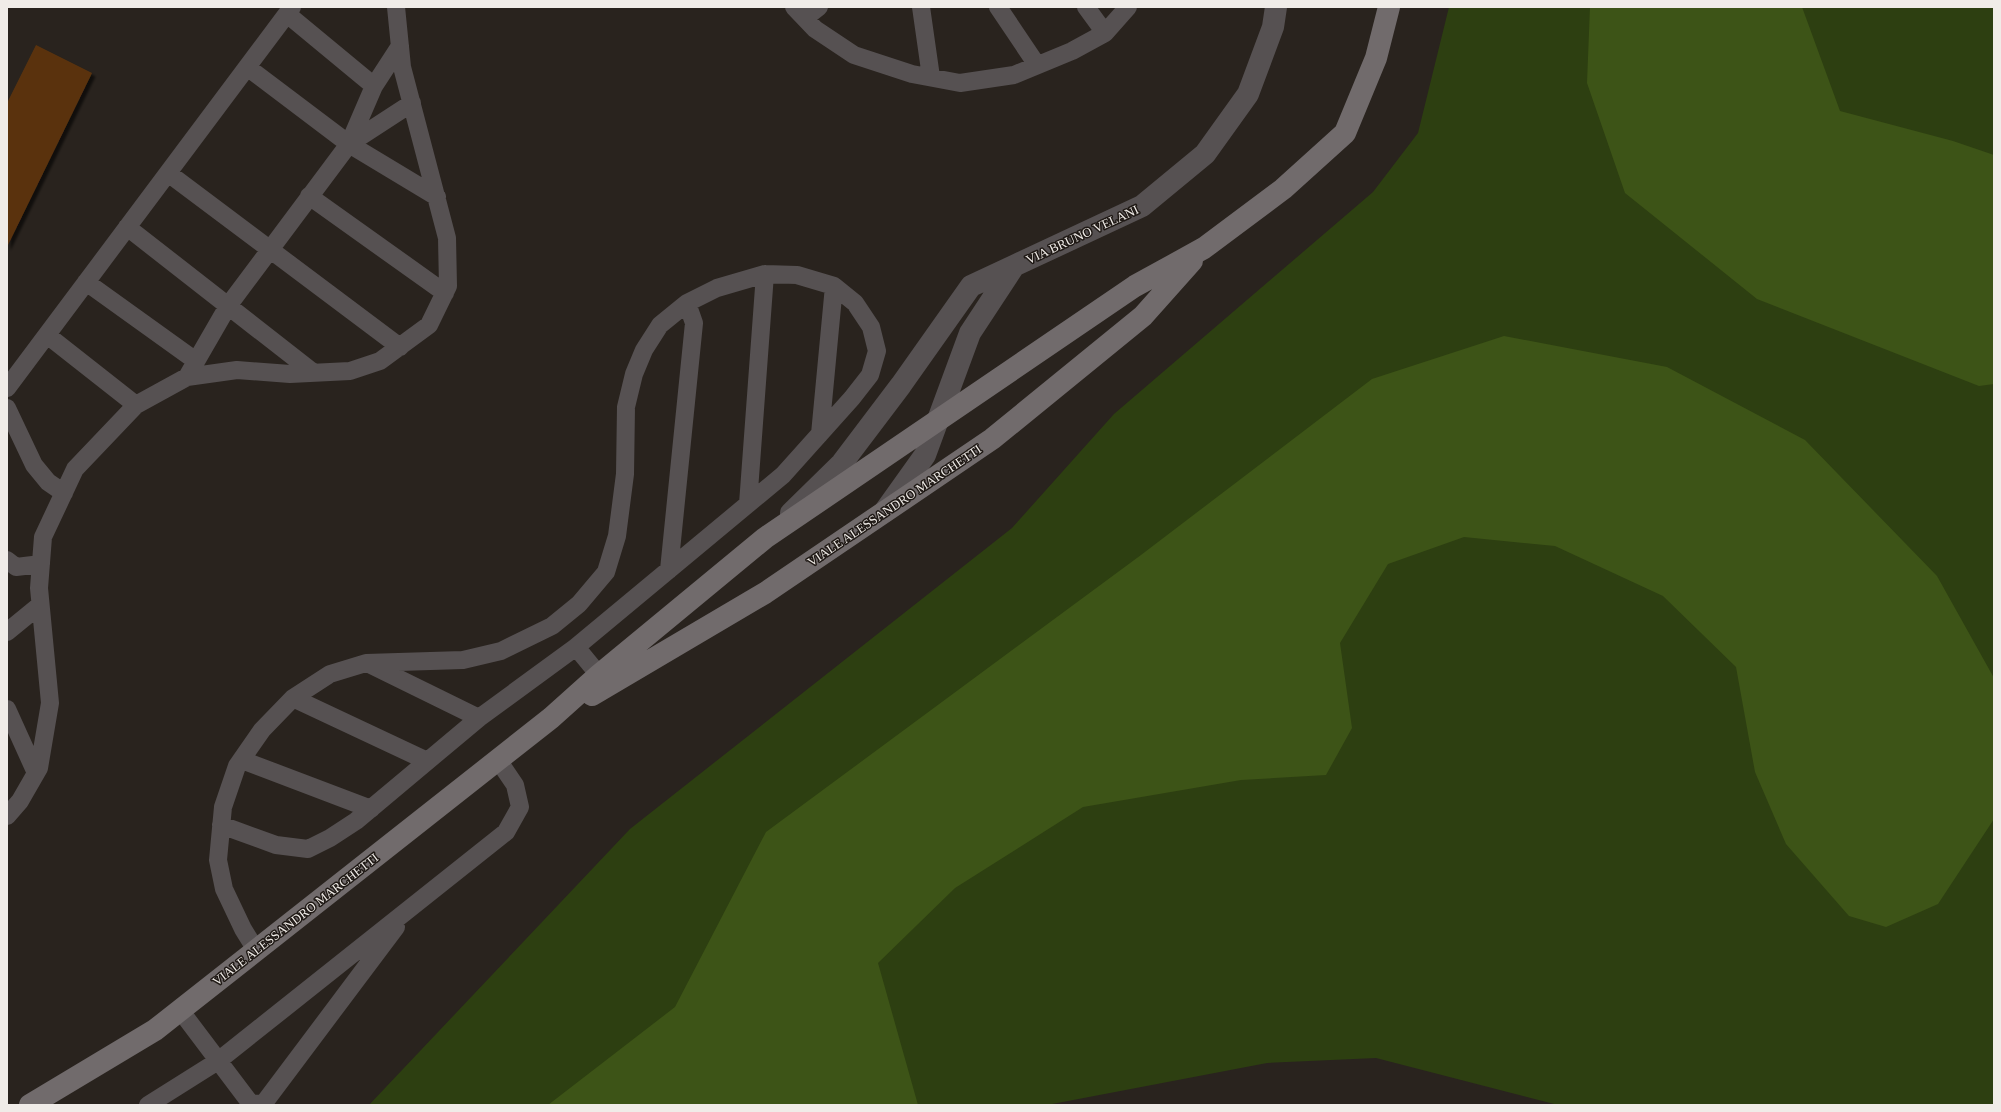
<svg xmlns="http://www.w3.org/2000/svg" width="2001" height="1112" font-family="Georgia,serif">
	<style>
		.green { fill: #2d3f11 }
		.forest { fill: #3d5417 }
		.building { fill: #5a3310; filter: url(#shadow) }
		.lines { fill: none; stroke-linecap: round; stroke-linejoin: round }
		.lane { stroke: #565152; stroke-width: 18 }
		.street { stroke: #565152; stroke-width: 22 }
		.secondary { stroke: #716b6c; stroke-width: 22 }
		.labels { text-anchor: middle; stroke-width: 3; stroke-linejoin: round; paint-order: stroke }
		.street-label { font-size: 13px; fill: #f0ece8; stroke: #1f1915 }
	</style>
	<defs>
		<filter id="shadow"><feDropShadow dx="3.5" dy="3.5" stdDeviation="1" flood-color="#0009"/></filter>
	</defs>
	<rect width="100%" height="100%" fill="#29231e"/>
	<path class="green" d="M1449 7H1994V1105H1558L1376 1058 1267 1063 1047 1105H369L630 829 1012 528 1114 414 1373 192 1418 133Z"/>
	<path class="forest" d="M1590 7H1802L1840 111 1953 141 1994 155V384L1979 386 1757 299 1625 193 1587 83Z
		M1504 336 1667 367 1805 440 1937 576 1994 678V819L1938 904 1886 927 1849 916 1786 844 1755 772 1736 667 1663 596 1555 546 1464 537 1388 564 1340 643 1352 728 1326 775 1241 780 1083 807 955 888 878 963 918 1105H548L675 1007 766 832 1141 555 1372 379Z"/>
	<path class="building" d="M36 45 92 73 7 247V103Z"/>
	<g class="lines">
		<path class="lane" d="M794 7 815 29 854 55 912 74 960 83 1014 75 1072 51 1105 33 1128 7
			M921 7 931 77
			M998 7 1037 65
			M1086 7 1105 33
			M287 14 374 86
			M805 18 819 7
			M247 67 349 144 437 197
			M349 144 412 103
			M168 173 400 347
			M309 196 445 293
			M127 227 314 373
			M86 282 196 361
			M47 335 136 405
			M187 377 228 306 349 144 374 86 400 46
			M7 388 292 7
			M7 408 34 465 48 482 64 493
			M820 434 834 286
			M748 504 765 274
			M7 560 16 567 41 564
			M669 570 694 323 687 303
			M7 632 40 605
			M367 663 479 718 576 647
			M293 698 427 761
			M7 709 36 773
			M242 760 371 809
			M7 816 20 801 39 768 50 703 39 588 43 537 75 469 136 405 187 377 237 370 290 374 350 371 380 361 429 325 448 286 447 238 402 67 396 7
			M221 825 276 845 308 849 330 838 356 821 479 718
			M256 950 243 929 224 889 218 860 223 807 237 766 262 730 293 698 330 674 366 663 463 660 501 651 552 626 579 604 606 572 617 536 625 474 626 407 634 374 644 350 660 325 687 303 717 288 765 274 797 275 834 286 855 303 871 327 877 351 870 375 852 398 783 475 576 647 599 675
			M180 1010 251 1104 264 1103 396 927
			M148 1105 218 1061 506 832 520 807 515 785 498 760"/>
		<path class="street" d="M885 511 925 455 970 333 1014 266
			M791 513 842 463 901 385 971 286 1142 206 1205 154 1248 94 1273 27 1276 7"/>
		<path class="secondary" d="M592 695 765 593 992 439 1143 316 1192 261
			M30 1105 155 1030 551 718 599 675 765 538 1135 286 1204 248 1283 189 1345 133 1376 58 1389 7"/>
	</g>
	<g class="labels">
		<g class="street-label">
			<text transform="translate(1082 234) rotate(-25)" y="5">VIA BRUNO VELANI</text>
			<text transform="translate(894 505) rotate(-34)" y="5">VIALE ALESSANDRO MARCHETTI</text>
			<text transform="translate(295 919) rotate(-38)" y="5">VIALE ALESSANDRO MARCHETTI</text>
		</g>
	</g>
	<rect width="2001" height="1112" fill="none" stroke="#f0ece8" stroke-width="16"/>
</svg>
